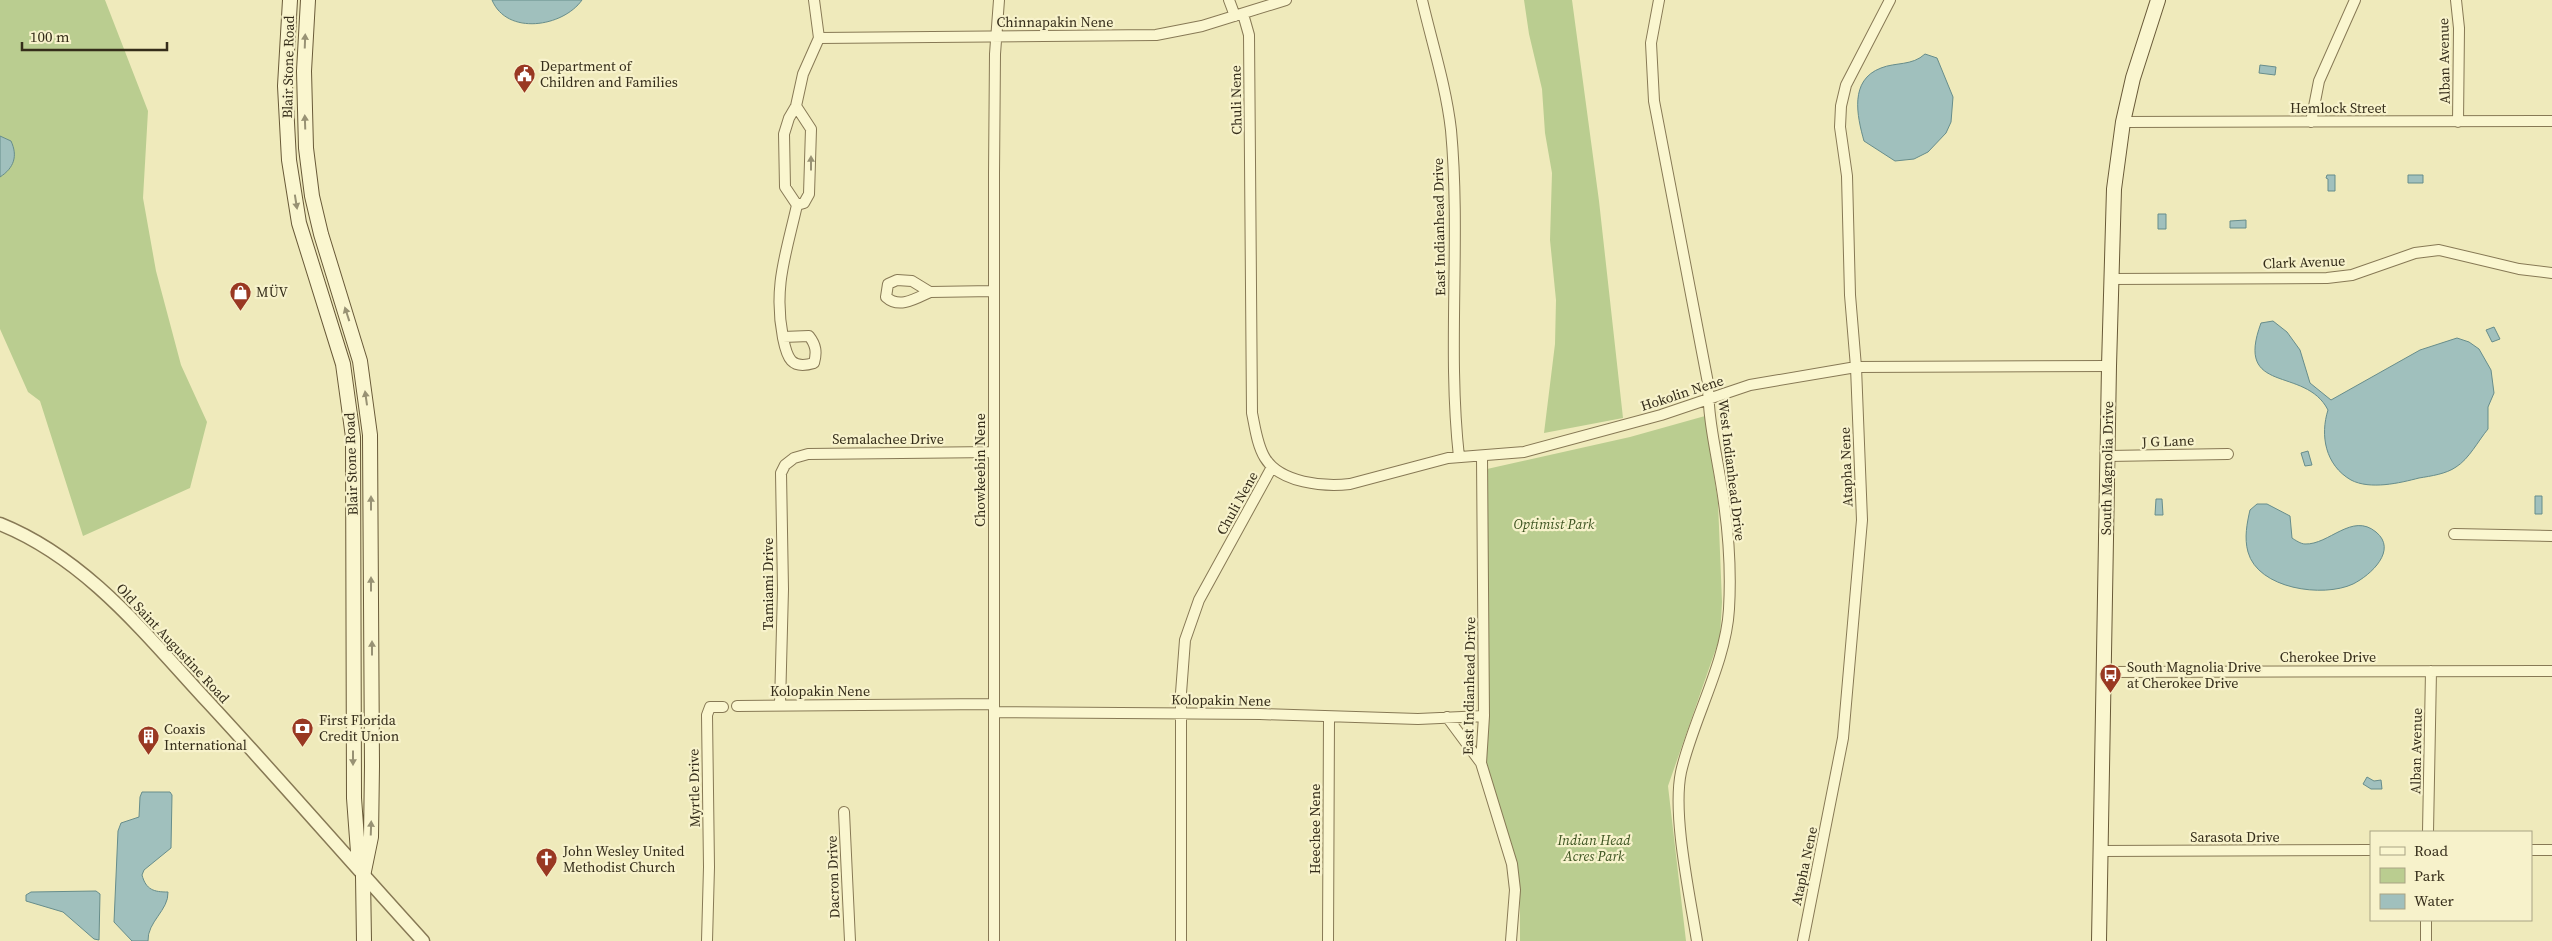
<svg xmlns="http://www.w3.org/2000/svg" width="2552" height="941" font-family="'Source Serif 4',serif">
	<style>
		.green { fill: #bacd90 }
		.water { fill: #a0c0bd; stroke: #678d8b }
		.lines { fill: none; stroke-linecap: round; stroke-linejoin: round }
		.minor-casing { stroke: #877955; stroke-width: 12 }
		.tertiary-casing { stroke: #877955; stroke-width: 15 }
		.secondary-casing { stroke: #695a38; stroke-width: 16 }
		.minor { stroke: #faf6cf; stroke-width: 10 }
		.tertiary { stroke: #faf6cf; stroke-width: 12 }
		.secondary { stroke: #faf6cf; stroke-width: 14 }
		.oneway { fill: #989274 }
		.labels { text-anchor: middle; stroke-width: 4.5; stroke-linejoin: round; paint-order: stroke }
		.street-label { font-size: 14px; fill: #352d1a; stroke: #f7f2cb }
		.poi-label { font-size: 14px; fill: #352d1a; stroke: #f7f2cb; text-anchor: start }
		.park-label { font-size: 14px; font-style: italic; fill: #3c5320; stroke: #f7f2cb }
	</style>
	<rect width="100%" height="100%" fill="#efeabb"/>
	<path class="green" d="M0 0H105L148 111 143 198 156 271 181 365 207 422 190 488 83 536 40 401 28 392 0 329Z
		M1524 0H1572L1599 201 1623 418 1544 433 1555 344 1556 300 1550 240 1552 173 1545 133 1542 89 1529 34Z
		M1705 416 1718 502 1722 602 1720 637 1668 786 1686 941H1520V890L1517 866 1487 768V469L1630 437Z"/>
	<path class="water" d="M492 0H582C563 27 507 36 492 0Z
		M1925 54 1937 58 1953 97 1951 122 1946 133 1928 152 1914 159 1895 161 1864 141C1857 116 1849 80 1881 68 1896 62 1912 66 1925 54Z
		M2260 65 2276 67 2275 75 2259 73Z
		M0 136 11 141C18 156 14 168 0 177Z
		M2327 175H2335V191H2328V179L2326 178Z
		M2408 175H2423V183H2408Z
		M2158 214H2166V229H2158Z
		M2246 220V228H2230V221Z
		M2273 321 2287 332 2300 350 2310 383 2331 400 2420 350 2457 338 2469 342 2479 349 2491 370 2494 393 2488 407V429C2478 441 2469 459 2456 467 2446 474 2431 476 2419 478 2400 483 2370 490 2351 480 2325 465 2320 435 2328 410 2305 365 2234 396 2261 323Z
		M2494 327 2500 339 2492 342 2486 330Z
		M2308 451 2312 465 2305 466 2301 453Z
		M2535 496H2542V514H2535Z
		M2156 499H2162L2163 515H2155Z
		M2257 504H2267L2290 516 2292 538C2295 540 2301 544 2305 544 2329 545 2352 512 2376 532 2398 550 2371 575 2353 584 2323 598 2258 589 2248 552 2244 538 2247 523 2250 510Z
		M2367 777 2374 781 2381 780 2382 789H2371L2363 784Z
		M142 792H170L172 795 171 848 144 870 142 875C146 890 154 892 168 892 169 910 147 922 148 941H132L114 922 118 831 121 823 139 817 140 797Z
		M96 891 100 894 99 940 94 939 63 912 26 901V895L31 892Z"/>
	<g class="lines">
		<defs>
			<path id="minor" d="M1229 0 1235 16
				M1422 0C1432 43 1446 86 1451 130 1461 239 1447 349 1459 457
				M1659 0 1651 43 1654 101 1708 383C1708 425 1719 463 1724 503 1729 538 1731 574 1729 609 1726 663 1693 719 1681 772 1672 815 1690 896 1697 941
				M2456 0 2459 28 2458 122
				M1243 14 1249 35 1252 413C1255 427 1257 445 1265 458 1280 483 1324 487 1350 484L1448 458 1524 452 1661 415 1750 385 1856 367 2109 366
				M819 38 1156 35 1202 26 1286 0
				M796 106 811 129 809 194 804 203 797 205
				M2123 122 2552 121
				M2311 122 2319 81 2355 0
				M797 205 785 187 784 134 789 118 796 106 803 74 819 38 814 0
				M2110 279 2327 278 2352 275 2415 253 2439 250 2519 269 2552 273
				M897 280 912 281 930 292C915 299 899 309 886 297L888 284Z
				M930 292 994 291
				M783 337 809 336C816 345 817 352 814 363 791 370 787 358 783 338 773 287 786 254 797 205
				M2108 456 2228 454
				M1482 457 1484 716 1481 763 1512 864 1515 890 1511 941
				M2454 534 2552 536
				M2103 672 2552 671
				M780 705 783 589 781 473 785 465 794 458 808 454 994 452
				M737 706 994 704
				M994 712 1260 714 1418 719 1484 716
				M1447 717 1481 763
				M844 812 850 941
				M2428 832 2431 671
				M2531 850H2552
				M2100 851 2371 850
				M707 941 709 867 707 715 710 707H723
				M994 941V173L995 54 999 0
				M1181 941V693L1185 640 1199 600 1272 467
				M1328 941 1329 717
				M1803 941 1843 738 1862 520 1856 367 1850 295 1847 176 1840 127 1841 106 1846 85 1890 0
				M2426 941V920"/>
			<path id="tertiary" d="M0 524C87 559 146 635 208 702 281 781 351 862 423 941"/>
			<path id="secondary" d="M290 0 285 86 289 160 299 223 343 364 353 437 354 798 358 852 363 873
				M308 0 304 71 306 148 312 196 321 234 360 361 370 435 372 766 371 837 363 876 364 941
				M2099 941 2109 366 2114 189 2123 122 2133 78 2158 0"/>
		</defs>
		<use href="#minor" class="minor-casing"/>
		<use href="#tertiary" class="tertiary-casing"/>
		<use href="#secondary" class="secondary-casing"/>
		<use href="#minor" class="minor"/>
		<use href="#tertiary" class="tertiary"/>
		<use href="#secondary" class="secondary"/>
	</g>
	<defs><path id="oneway-solid" d="M-6-.8H1V-3.2L6.5 0L1 3.2V.8H-6Z" transform="scale(1.25)"/></defs>
	<g class="oneway">
		<use href="#oneway-solid" transform="translate(305 41) rotate(-88)"/>
		<use href="#oneway-solid" transform="translate(305 122) rotate(-92)"/>
		<use href="#oneway-solid" transform="translate(811 163) rotate(-90)"/>
		<use href="#oneway-solid" transform="translate(296 202) rotate(81)"/>
		<use href="#oneway-solid" transform="translate(347 314) rotate(-108)"/>
		<use href="#oneway-solid" transform="translate(366 398) rotate(-98)"/>
		<use href="#oneway-solid" transform="translate(371 503) rotate(-90)"/>
		<use href="#oneway-solid" transform="translate(371 584) rotate(-90)"/>
		<use href="#oneway-solid" transform="translate(372 648) rotate(-90)"/>
		<use href="#oneway-solid" transform="translate(353 758) rotate(90)"/>
		<use href="#oneway-solid" transform="translate(371 828) rotate(-88)"/>
	</g>
	<defs>
		<symbol id="civic-pin" viewBox="-11 -11 22 30"><path d="M0 17L-7.5 6A9.5 9.5 0 1 1 7.5 6Z" fill="#993822" stroke="#f7f2cb"/><path d="M-.6-6.5H3V-4.5H.6V-3L4-1V1h2V6H-6V1h2V-1L-.6-3ZM-1.2 2.5V6h2.4V2.5Z" fill="#fff"/></symbol>
		<symbol id="shop-pin" viewBox="-11 -11 22 30"><path d="M0 17L-7.5 6A9.5 9.5 0 1 1 7.5 6Z" fill="#993822" stroke="#f7f2cb"/><path d="M-5-2.5h2.3a2.7 3.5 0 0 1 5.4 0H5L5.5 6h-11ZM-1.5-2.5h3a1.5 2.3 0 0 0-3 0Z" fill="#fff"/></symbol>
		<symbol id="bus-pin" viewBox="-11 -11 22 30"><path d="M0 17L-7.5 6A9.5 9.5 0 1 1 7.5 6Z" fill="#993822" stroke="#f7f2cb"/><path d="M-5-6H5V4H4V6H2V4H-2V6H-4V4H-5ZM-3.5-4V0h7V-4ZM-3.5 1.2v1.5H-2V1.2ZM2 1.2v1.5H3.5V1.2Z" fill="#fff"/></symbol>
		<symbol id="bank-pin" viewBox="-11 -11 22 30"><path d="M0 17L-7.5 6A9.5 9.5 0 1 1 7.5 6Z" fill="#993822" stroke="#f7f2cb"/><path d="M-6-4H6V4H-6ZM0-2.3a2.3 2.3 0 1 0 0 4.6a2.3 2.3 0 1 0 0-4.6Z" fill="#fff"/></symbol>
		<symbol id="building-pin" viewBox="-11 -11 22 30"><path d="M0 17L-7.5 6A9.5 9.5 0 1 1 7.5 6Z" fill="#993822" stroke="#f7f2cb"/><path d="M-4-6H4V6H1V3H-1V6H-4ZM-2.5-4.3h1.7v1.8h-1.7ZM.8-4.3h1.7v1.8H.8ZM-2.5-1h1.7V.8h-1.7ZM.8-1h1.7V.8H.8Z" fill="#fff"/></symbol>
		<symbol id="church-pin" viewBox="-11 -11 22 30"><path d="M0 17L-7.5 6A9.5 9.5 0 1 1 7.5 6Z" fill="#993822" stroke="#f7f2cb"/><path d="M-1.2-6h2.4v3.5h3.3v2.4h-3.3V6h-2.4V-.1h-3.3v-2.4h3.3Z" fill="#fff"/></symbol>
	</defs>
	<g fill-rule="evenodd">
		<use href="#civic-pin" x="512" y="62" width="25" height="34"/>
		<use href="#shop-pin" x="228" y="280" width="25" height="34"/>
		<use href="#bus-pin" x="2098" y="662" width="25" height="34"/>
		<use href="#bank-pin" x="290" y="716" width="25" height="34"/>
		<use href="#building-pin" x="136" y="724" width="25" height="34"/>
		<use href="#church-pin" x="534" y="846" width="25" height="34"/>
	</g>
	<g class="labels">
		<g class="street-label">
			<text x="1055" y="27">Chinnapakin Nene</text>
			<text transform="translate(2444 61) rotate(-91)" y="5">Alban Avenue</text>
			<text transform="translate(288 67) rotate(-89)" y="5">Blair Stone Road</text>
			<text transform="translate(1236 100) rotate(-91)" y="5">Chuli Nene</text>
			<text x="2338" y="113">Hemlock Street</text>
			<text transform="translate(1439 227) rotate(-91)" y="5">East Indianhead Drive</text>
			<text transform="translate(2304 262) rotate(-2)" y="5">Clark Avenue</text>
			<text transform="translate(1682 393) rotate(-18)" y="5">Hokolin Nene</text>
			<text x="888" y="444">Semalachee Drive</text>
			<text transform="translate(2168 441) rotate(-2)" y="5">J G Lane</text>
			<text transform="translate(351 464) rotate(-92)" y="5">Blair Stone Road</text>
			<text transform="translate(1846 467) rotate(-92)" y="5">Atapha Nene</text>
			<text transform="translate(2107 468) rotate(-89)" y="5">South Magnolia Drive</text>
			<text transform="translate(980 470) rotate(-90)" y="5">Chowkeebin Nene</text>
			<text transform="translate(1732 470) rotate(83)" y="5">West Indianhead Drive</text>
			<text transform="translate(1237 503) rotate(-61)" y="5">Chuli Nene</text>
			<text transform="translate(768 584) rotate(-90)" y="5">Tamiami Drive</text>
			<text transform="translate(173 643) rotate(47)" y="5">Old Saint Augustine Road</text>
			<text x="2328" y="662">Cherokee Drive</text>
			<text transform="translate(1469 686) rotate(-89)" y="5">East Indianhead Drive</text>
			<text x="820" y="696">Kolopakin Nene</text>
			<text transform="translate(1221 700) rotate(1)" y="5">Kolopakin Nene</text>
			<text transform="translate(2416 751) rotate(-89)" y="5">Alban Avenue</text>
			<text transform="translate(694 788) rotate(-91)" y="5">Myrtle Drive</text>
			<text transform="translate(1315 829) rotate(-90)" y="5">Heechee Nene</text>
			<text x="2235" y="842">Sarasota Drive</text>
			<text transform="translate(1804 866) rotate(-78)" y="5">Atapha Nene</text>
			<text transform="translate(833 877) rotate(-92)" y="5">Dacron Drive</text>
		</g>
		<g class="poi-label">
			<text x="540" y="71">Department of<tspan x="540" dy="16">Children and Families</tspan></text>
			<text x="256" y="297">MÜV</text>
			<text x="2127" y="672">South Magnolia Drive<tspan x="2127" dy="16">at Cherokee Drive</tspan></text>
			<text x="319" y="725">First Florida<tspan x="319" dy="16">Credit Union</tspan></text>
			<text x="164" y="734">Coaxis<tspan x="164" dy="16">International</tspan></text>
			<text x="563" y="856">John Wesley United<tspan x="563" dy="16">Methodist Church</tspan></text>
		</g>
		<g class="park-label">
			<text x="1554" y="529">Optimist Park</text>
			<text x="1594" y="845">Indian Head<tspan x="1594" dy="16">Acres Park</tspan></text>
		</g>
	</g>
	<rect x="2370" y="831" width="162" height="90" fill="#f7f2cb" stroke="#a9a384"/>
	<rect x="2380" y="847" width="25" height="8" fill="#faf6cf" stroke="#a9a384"/>
	<text x="2414" y="856" font-size="15" fill="#352d1a">Road</text>
	<rect x="2380" y="868" width="25" height="15" fill="#bacd90" stroke="#a9a384"/>
	<text x="2414" y="881" font-size="15" fill="#352d1a">Park</text>
	<rect x="2380" y="894" width="25" height="15" fill="#a0c0bd" stroke="#a9a384"/>
	<text x="2414" y="906" font-size="15" fill="#352d1a">Water</text>
	<path d="M22 42v8h145v-8" fill="none" stroke="#352d1a" stroke-width="2.5"/>
	<text x="30" y="42" font-size="15" fill="#352d1a" stroke="#f7f2cb" stroke-width="4" paint-order="stroke">100 m</text>
</svg>
